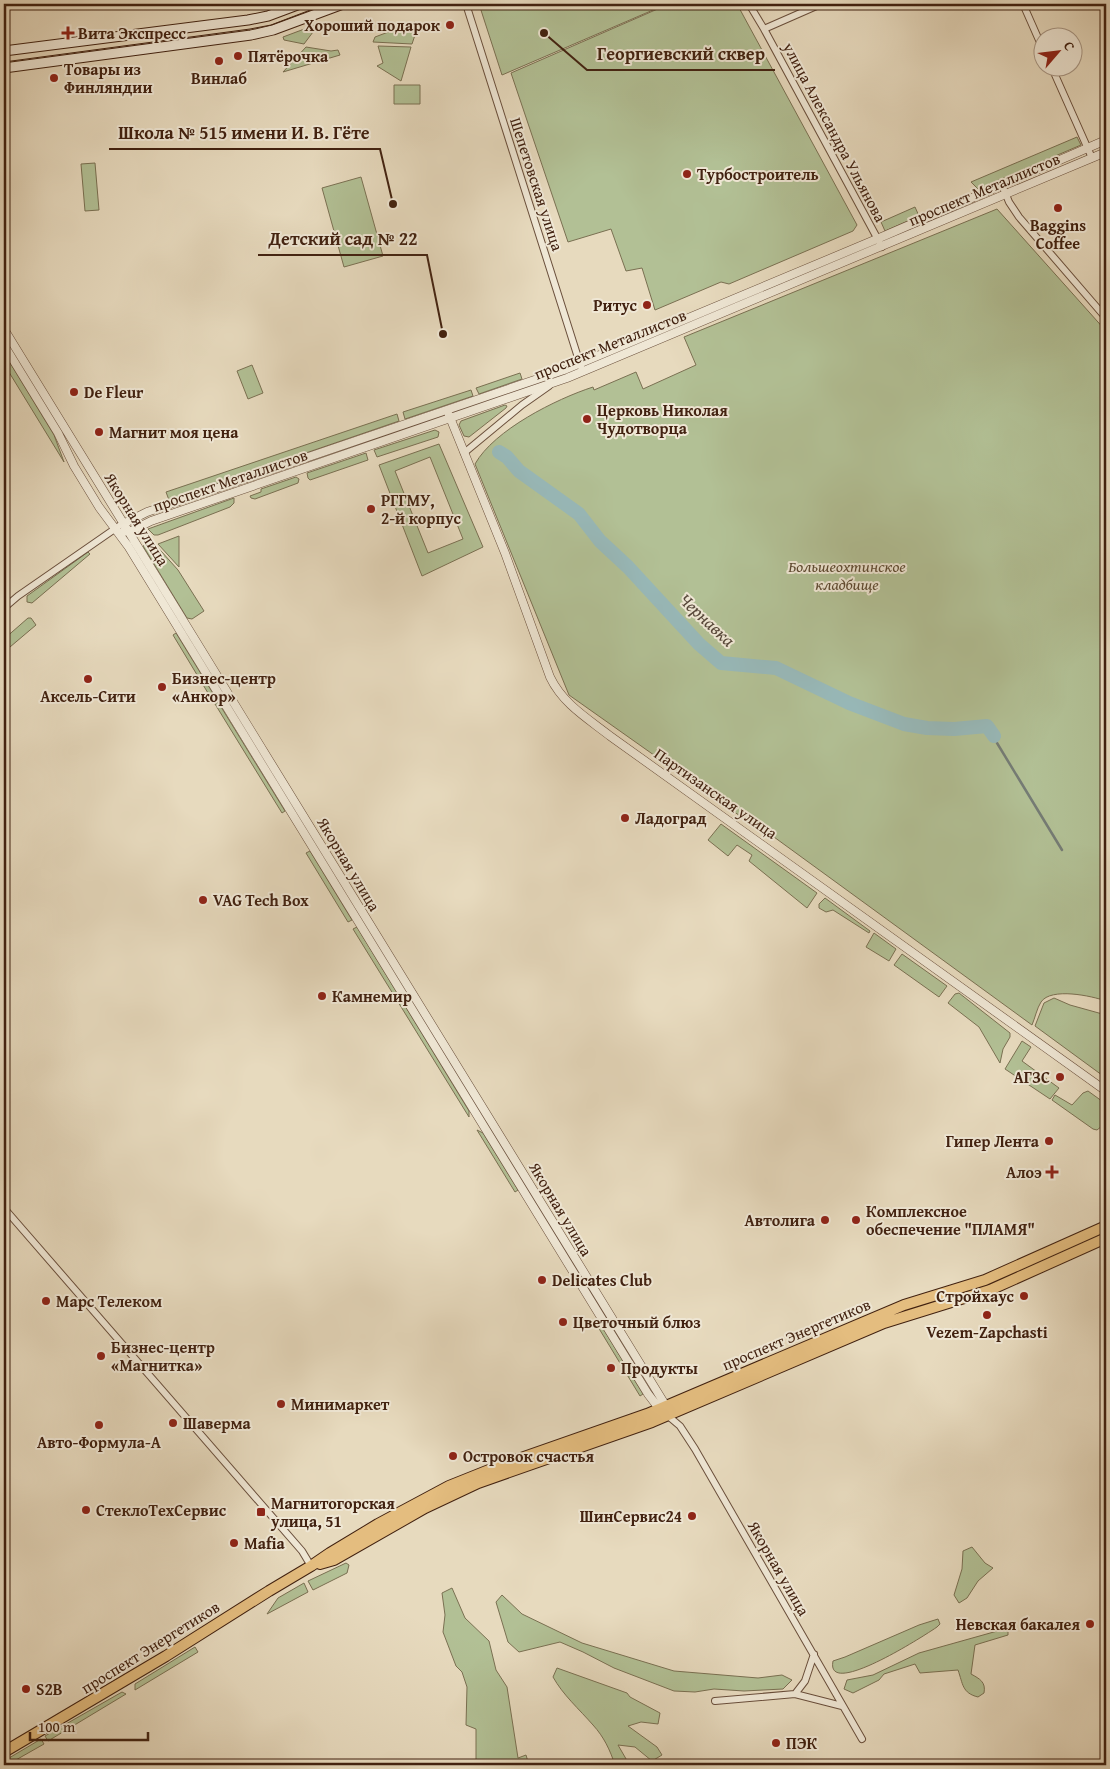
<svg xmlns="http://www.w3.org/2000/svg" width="1110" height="1769" font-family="'Gentium Book Plus',serif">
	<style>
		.green { fill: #b2c095; stroke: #7a7052; fill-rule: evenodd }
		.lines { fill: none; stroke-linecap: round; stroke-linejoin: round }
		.stream { stroke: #757c75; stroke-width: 2.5 }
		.river { stroke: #98b9b9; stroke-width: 14 }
		.minor-casing { stroke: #6a4f3c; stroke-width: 8 }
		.tertiary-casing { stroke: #6a4f3c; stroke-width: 9 }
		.secondary-casing { stroke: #412110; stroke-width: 11 }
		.primary-casing { stroke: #412110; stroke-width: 12 }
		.minor { stroke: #efe7d5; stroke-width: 6 }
		.tertiary { stroke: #efe7d5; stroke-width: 8 }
		.secondary { stroke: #efe7d5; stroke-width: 9 }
		.primary { stroke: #e4bd7f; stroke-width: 10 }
		.tram { stroke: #412110; stroke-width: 1 }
		.poi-dot { fill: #8f2418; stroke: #efe7d5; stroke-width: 2 }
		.labels { text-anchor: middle; stroke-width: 4; stroke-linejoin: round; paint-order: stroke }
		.poi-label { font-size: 16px; font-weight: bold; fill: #412110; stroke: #efe7d5; text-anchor: start }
		.street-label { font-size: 16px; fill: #412110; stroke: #efe7d5 }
		.park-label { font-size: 16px; font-style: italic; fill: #5d4931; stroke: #efe7d5 }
		.water-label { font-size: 18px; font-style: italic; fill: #57473a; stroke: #efe7d5 }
		.leader { fill: none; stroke: #412110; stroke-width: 2 }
		.callout-dot { fill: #412110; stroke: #efe7d5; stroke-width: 2 }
		.callout-label { font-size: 18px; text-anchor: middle; font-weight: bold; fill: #412110; stroke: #efe7d5; stroke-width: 4; stroke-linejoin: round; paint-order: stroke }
	</style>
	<rect width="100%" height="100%" fill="#e7dabe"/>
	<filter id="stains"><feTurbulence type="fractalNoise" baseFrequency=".004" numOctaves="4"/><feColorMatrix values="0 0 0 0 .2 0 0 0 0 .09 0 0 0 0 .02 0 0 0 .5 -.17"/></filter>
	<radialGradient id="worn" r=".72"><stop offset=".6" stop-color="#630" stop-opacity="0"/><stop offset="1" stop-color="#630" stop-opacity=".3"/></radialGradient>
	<path class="green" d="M479 4H667L502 75Z
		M669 4H737L857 225 853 231 729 284 721 282 655 310 642 268 626 271 611 229 568 242 511 73Z
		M415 22 418 26 412 44 373 42 375 37Z
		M315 25 316 28 304 44 284 40 283 37Z
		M378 46 411 47 401 81 377 66 383 63Z
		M306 47 331 51 338 50 340 55 283 72Z
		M394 85H420V104H394Z
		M1077 137 1081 145 978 189 971 182Z
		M95 163 99 210 85 211 81 164Z
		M361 177 383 256 344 267 322 188Z
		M915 207 919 216 885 231 881 222Z
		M997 209 1106 331V1001C1092 996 1051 987 1041 1002 1037 1008 1035 1018 1032 1025L752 821 750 823 569 695 475 464C494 430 556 399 593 387L594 390 636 372 643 389 696 365 684 337Z
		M4 353 54 435 64 462 4 364Z
		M252 365 263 393 248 399 237 371Z
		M520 373 522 379 479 394 476 388Z
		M471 390 473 396 405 419 403 412Z
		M505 405 507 406 506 408 469 437 464 436 459 425 461 421Z
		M397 414 399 421 169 500 166 492Z
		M435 430 439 432 438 437 377 457 374 450Z
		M439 444 483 547 422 576 379 465ZM430 457 463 539 428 553 395 471Z
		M366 453 368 460 310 480 308 478 307 473Z
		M296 477 299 479 298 483 255 499 251 498 250 496 261 492V489Z
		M234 498V503L230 507 158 535H154L148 529Z
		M179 536V567L158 544Z
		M153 542 178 570 204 611 192 619 187 618 143 546Z
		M88 552 90 554 32 603 27 602V596Z
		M28 618H31L36 625 10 647 4 639Z
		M176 633 214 695 211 698 173 635Z
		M218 702 285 811 282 813 215 704Z
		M721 824 817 893 807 908 749 861 752 855 737 845 728 856 708 840Z
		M310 851 352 920 348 922 306 853Z
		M825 898 870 931 869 933 833 910 826 912 819 908V904Z
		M357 927 469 1111V1117L353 929Z
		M874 933 896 949 889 961 866 947Z
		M902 954 947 986 939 997 894 965Z
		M959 993 1010 1033V1037L1003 1049 1000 1063 979 1027 948 1003 955 994Z
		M1054 998 1070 1005 1106 1015V1078L1035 1026 1044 1003Z
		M1022 1041 1031 1047 1022 1061 1059 1088 1050 1099 1005 1069Z
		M1088 1091 1106 1104 1102 1126 1097 1130 1093 1129 1052 1100 1055 1095 1072 1105 1083 1093Z
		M477 1130 483 1133 518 1190 515 1192Z
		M598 1320 643 1394 640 1396 595 1322Z
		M972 1547 985 1563 993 1568 978 1581 967 1598 959 1603 954 1595 962 1569 963 1551Z
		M346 1563 349 1565 347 1573 313 1590 308 1581Z
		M304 1583 308 1592 267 1614 278 1598Z
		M452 1588 465 1618 489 1641 496 1670 507 1687 518 1758 526 1755 529 1765H476V1729L466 1725 467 1687 462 1672 456 1666 443 1632 445 1615 442 1593Z
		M502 1595 522 1614 582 1643 674 1671 758 1678 782 1675 792 1680 783 1689 744 1691 714 1689 695 1692 674 1691 614 1668 583 1652 560 1642 519 1652 508 1642 496 1602Z
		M938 1619 940 1624 937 1627C927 1634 825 1700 833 1661L845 1657 919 1625Z
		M1008 1628V1635L975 1645 971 1674C980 1679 986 1682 984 1693L978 1697C962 1693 963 1684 958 1670L920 1673 915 1664 884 1674 879 1680 853 1693 844 1689 847 1680 873 1675 919 1653Z
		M195 1647 198 1652 135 1690V1684Z
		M557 1668 627 1693 630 1697 660 1713 658 1724 641 1722 628 1726 657 1747 662 1755 652 1761 635 1747 618 1745 629 1764 628 1765H615C610 1750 604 1737 593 1725 579 1709 563 1695 553 1677Z
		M122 1692 126 1694 48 1741 45 1736Z
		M41 1739 44 1744 7 1765H4V1761Z"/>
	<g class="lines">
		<path class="stream" d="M997 743 1062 850"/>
		<path class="river" d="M499 452 507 457 519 471 579 514 600 541 628 567 699 644 721 663 776 668 849 703 904 724 927 728 954 729 987 726 994 736"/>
		<defs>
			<path id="minor" d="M466 4 581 367
				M749 4 764 29 882 247
				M1023 4 1042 47
				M764 29 821 4
				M1052 68 1092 158
				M1002 185 1009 202 1019 217 1106 318
				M464 453 522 405 549 386
				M4 608 18 596 119 526
				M4 1208 302 1551 311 1566
				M667 1415 680 1426 695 1449 862 1739
				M795 1694 805 1681 814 1654
				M715 1701 795 1694 842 1706"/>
			<path id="tertiary" d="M4 329 666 1406V1409
				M4 345 58 433 74 466 99 507 128 546 648 1394 661 1411
				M449 415 505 553 550 677C563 704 587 718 610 736L1106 1091
				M123 524 147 512 564 370 877 239 1106 140
				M124 531 129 532 151 521 567 378 1106 152"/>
			<path id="secondary" d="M4 51 248 20 268 16 300 4
				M4 68 251 35 273 30 343 4"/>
			<path id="primary" d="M320 1564 334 1560 425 1508 478 1483 652 1422 884 1323 990 1290 1106 1238
				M4 1752 166 1656 269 1591 311 1566 330 1553 378 1524 449 1486 504 1464 647 1414 904 1305 985 1280 1106 1226"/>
		</defs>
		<use href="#minor" class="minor-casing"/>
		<use href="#tertiary" class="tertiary-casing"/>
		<use href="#secondary" class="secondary-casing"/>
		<use href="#primary" class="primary-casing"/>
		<use href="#minor" class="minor"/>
		<use href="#tertiary" class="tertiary"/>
		<use href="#secondary" class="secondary"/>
		<use href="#primary" class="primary"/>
		<path class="tram" d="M4 62 250 29 271 25 326 4"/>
	</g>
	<g class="poi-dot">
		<circle cx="450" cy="25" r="5"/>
		<path d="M65.5 25.5h5v5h5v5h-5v5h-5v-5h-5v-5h5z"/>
		<circle cx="238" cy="56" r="5"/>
		<circle cx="219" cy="61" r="5"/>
		<circle cx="54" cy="78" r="5"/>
		<circle cx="687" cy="174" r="5"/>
		<circle cx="1058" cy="208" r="5"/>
		<circle cx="647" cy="305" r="5"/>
		<circle cx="74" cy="392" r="5"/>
		<circle cx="587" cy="419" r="5"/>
		<circle cx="99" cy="432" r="5"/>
		<circle cx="371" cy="509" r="5"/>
		<circle cx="88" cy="679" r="5"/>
		<circle cx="162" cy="687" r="5"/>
		<circle cx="625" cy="818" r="5"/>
		<circle cx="203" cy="900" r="5"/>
		<circle cx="322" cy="996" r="5"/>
		<circle cx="1060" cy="1077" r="5"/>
		<circle cx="1049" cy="1141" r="5"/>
		<path d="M1049.5 1164.5h5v5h5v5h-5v5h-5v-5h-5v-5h5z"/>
		<circle cx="825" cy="1220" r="5"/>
		<circle cx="856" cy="1220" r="5"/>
		<circle cx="542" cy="1280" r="5"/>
		<circle cx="1024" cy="1296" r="5"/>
		<circle cx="46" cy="1301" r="5"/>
		<circle cx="987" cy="1315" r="5"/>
		<circle cx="563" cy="1322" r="5"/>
		<circle cx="101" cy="1356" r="5"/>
		<circle cx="611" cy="1368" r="5"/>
		<circle cx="281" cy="1404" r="5"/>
		<circle cx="173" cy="1423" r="5"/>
		<circle cx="99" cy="1425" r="5"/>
		<circle cx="453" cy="1456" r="5"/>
		<circle cx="86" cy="1510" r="5"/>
		<rect x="256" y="1507" width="10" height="10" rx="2.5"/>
		<circle cx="692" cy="1516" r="5"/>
		<circle cx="234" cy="1543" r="5"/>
		<circle cx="1090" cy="1624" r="5"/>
		<circle cx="26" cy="1689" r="5"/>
		<circle cx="776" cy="1743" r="5"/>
	</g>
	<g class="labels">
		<g class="poi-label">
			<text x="440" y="31" text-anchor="end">Хороший подарок</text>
			<text x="78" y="39">Вита Экспресс</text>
			<text x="248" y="62">Пятёрочка</text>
			<text x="64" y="75">Товары из<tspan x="64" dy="18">Финляндии</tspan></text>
			<text x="219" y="84" text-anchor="middle">Винлаб</text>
			<text x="697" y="180">Турбостроитель</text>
			<text x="1058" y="231" text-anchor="middle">Baggins<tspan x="1058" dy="18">Coffee</tspan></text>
			<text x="637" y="311" text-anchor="end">Ритус</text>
			<text x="84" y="398">De Fleur</text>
			<text x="597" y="416">Церковь Николая<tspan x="597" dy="18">Чудотворца</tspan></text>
			<text x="109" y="438">Магнит моя цена</text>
			<text x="381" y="506">РГГМУ,<tspan x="381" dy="18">2-й корпус</tspan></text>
			<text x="172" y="684">Бизнес-центр<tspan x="172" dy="18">«Анкор»</tspan></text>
			<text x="88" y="702" text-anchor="middle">Аксель-Сити</text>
			<text x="635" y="824">Ладоград</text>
			<text x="213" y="906">VAG Tech Box</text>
			<text x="332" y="1002">Камнемир</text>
			<text x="1050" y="1083" text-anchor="end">АГЗС</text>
			<text x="1039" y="1147" text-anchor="end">Гипер Лента</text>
			<text x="1042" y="1178" text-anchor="end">Алоэ</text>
			<text x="866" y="1217">Комплексное<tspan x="866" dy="18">обеспечение "ПЛАМЯ"</tspan></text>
			<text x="815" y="1226" text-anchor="end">Автолига</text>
			<text x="552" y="1286">Delicates Club</text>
			<text x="1014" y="1302" text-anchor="end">Стройхаус</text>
			<text x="56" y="1307">Марс Телеком</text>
			<text x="573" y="1328">Цветочный блюз</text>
			<text x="987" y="1338" text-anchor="middle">Vezem-Zapchasti</text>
			<text x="111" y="1353">Бизнес-центр<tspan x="111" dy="18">«Магнитка»</tspan></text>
			<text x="621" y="1374">Продукты</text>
			<text x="291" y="1410">Минимаркет</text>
			<text x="183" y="1429">Шаверма</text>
			<text x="99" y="1448" text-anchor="middle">Авто-Формула-А</text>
			<text x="463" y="1462">Островок счастья</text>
			<text x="271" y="1509">Магнитогорская<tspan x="271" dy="18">улица, 51</tspan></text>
			<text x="96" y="1516">СтеклоТехСервис</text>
			<text x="682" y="1522" text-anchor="end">ШинCервис24</text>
			<text x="244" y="1549">Mafia</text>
			<text x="1080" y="1630" text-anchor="end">Невская бакалея</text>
			<text x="36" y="1695">S2B</text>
			<text x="786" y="1749">ПЭК</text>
		</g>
		<g class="street-label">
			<text transform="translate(835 132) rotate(62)" y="6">улица Александра Ульянова</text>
			<text transform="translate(537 184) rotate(72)" y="6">Шепетовская улица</text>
			<text transform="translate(984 189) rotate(-23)" y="6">проспект Металлистов</text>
			<text transform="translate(610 344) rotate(-22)" y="6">проспект Металлистов</text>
			<text transform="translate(230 480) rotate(-19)" y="6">проспект Металлистов</text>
			<text transform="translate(137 519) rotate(58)" y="6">Якорная улица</text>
			<text transform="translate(716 793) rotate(35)" y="6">Партизанская улица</text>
			<text transform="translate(349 864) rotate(59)" y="6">Якорная улица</text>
			<text transform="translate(561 1209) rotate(59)" y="6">Якорная улица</text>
			<text transform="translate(796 1334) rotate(-23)" y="6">проспект Энергетиков</text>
			<text transform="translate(779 1568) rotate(60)" y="6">Якорная улица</text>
			<text transform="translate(150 1647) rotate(-32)" y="6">проспект Энергетиков</text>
		</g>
		<g class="park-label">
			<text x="847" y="572">Большеохтинское<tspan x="847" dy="18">кладбище</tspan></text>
		</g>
		<g class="water-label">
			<text transform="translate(707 620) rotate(43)" y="6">Чернавка</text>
		</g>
	</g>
	<path class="leader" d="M544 33L587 70H775M393 204L380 149H109M443 334L427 255H258"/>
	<g class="callout-dot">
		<circle cx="544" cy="33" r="5"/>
		<circle cx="393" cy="204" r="5"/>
		<circle cx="443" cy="334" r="5"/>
	</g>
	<g class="callout-label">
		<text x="681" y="60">Георгиевский сквер</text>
		<text x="244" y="139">Школа № 515 имени И. В. Гёте</text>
		<text x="343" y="245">Детский сад № 22</text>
	</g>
	<rect width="1110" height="1769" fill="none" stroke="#e7dabe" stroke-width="20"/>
	<rect x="5" y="5" width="1100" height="1759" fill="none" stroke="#412110" stroke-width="2.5"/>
	<rect x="10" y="10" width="1090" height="1749" fill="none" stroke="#412110"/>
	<g transform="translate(1058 52) rotate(62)"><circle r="24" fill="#efe7d5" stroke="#a99886"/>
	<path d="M0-4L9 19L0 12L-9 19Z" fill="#8f2418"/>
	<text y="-8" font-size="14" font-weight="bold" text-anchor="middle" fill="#412110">С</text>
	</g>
	<path d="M30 1732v8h118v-8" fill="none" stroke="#412110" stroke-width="2.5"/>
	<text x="38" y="1732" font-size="15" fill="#412110" stroke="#efe7d5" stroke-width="4" paint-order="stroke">100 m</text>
	<rect width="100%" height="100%" filter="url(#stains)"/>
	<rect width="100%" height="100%" fill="url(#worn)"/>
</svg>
